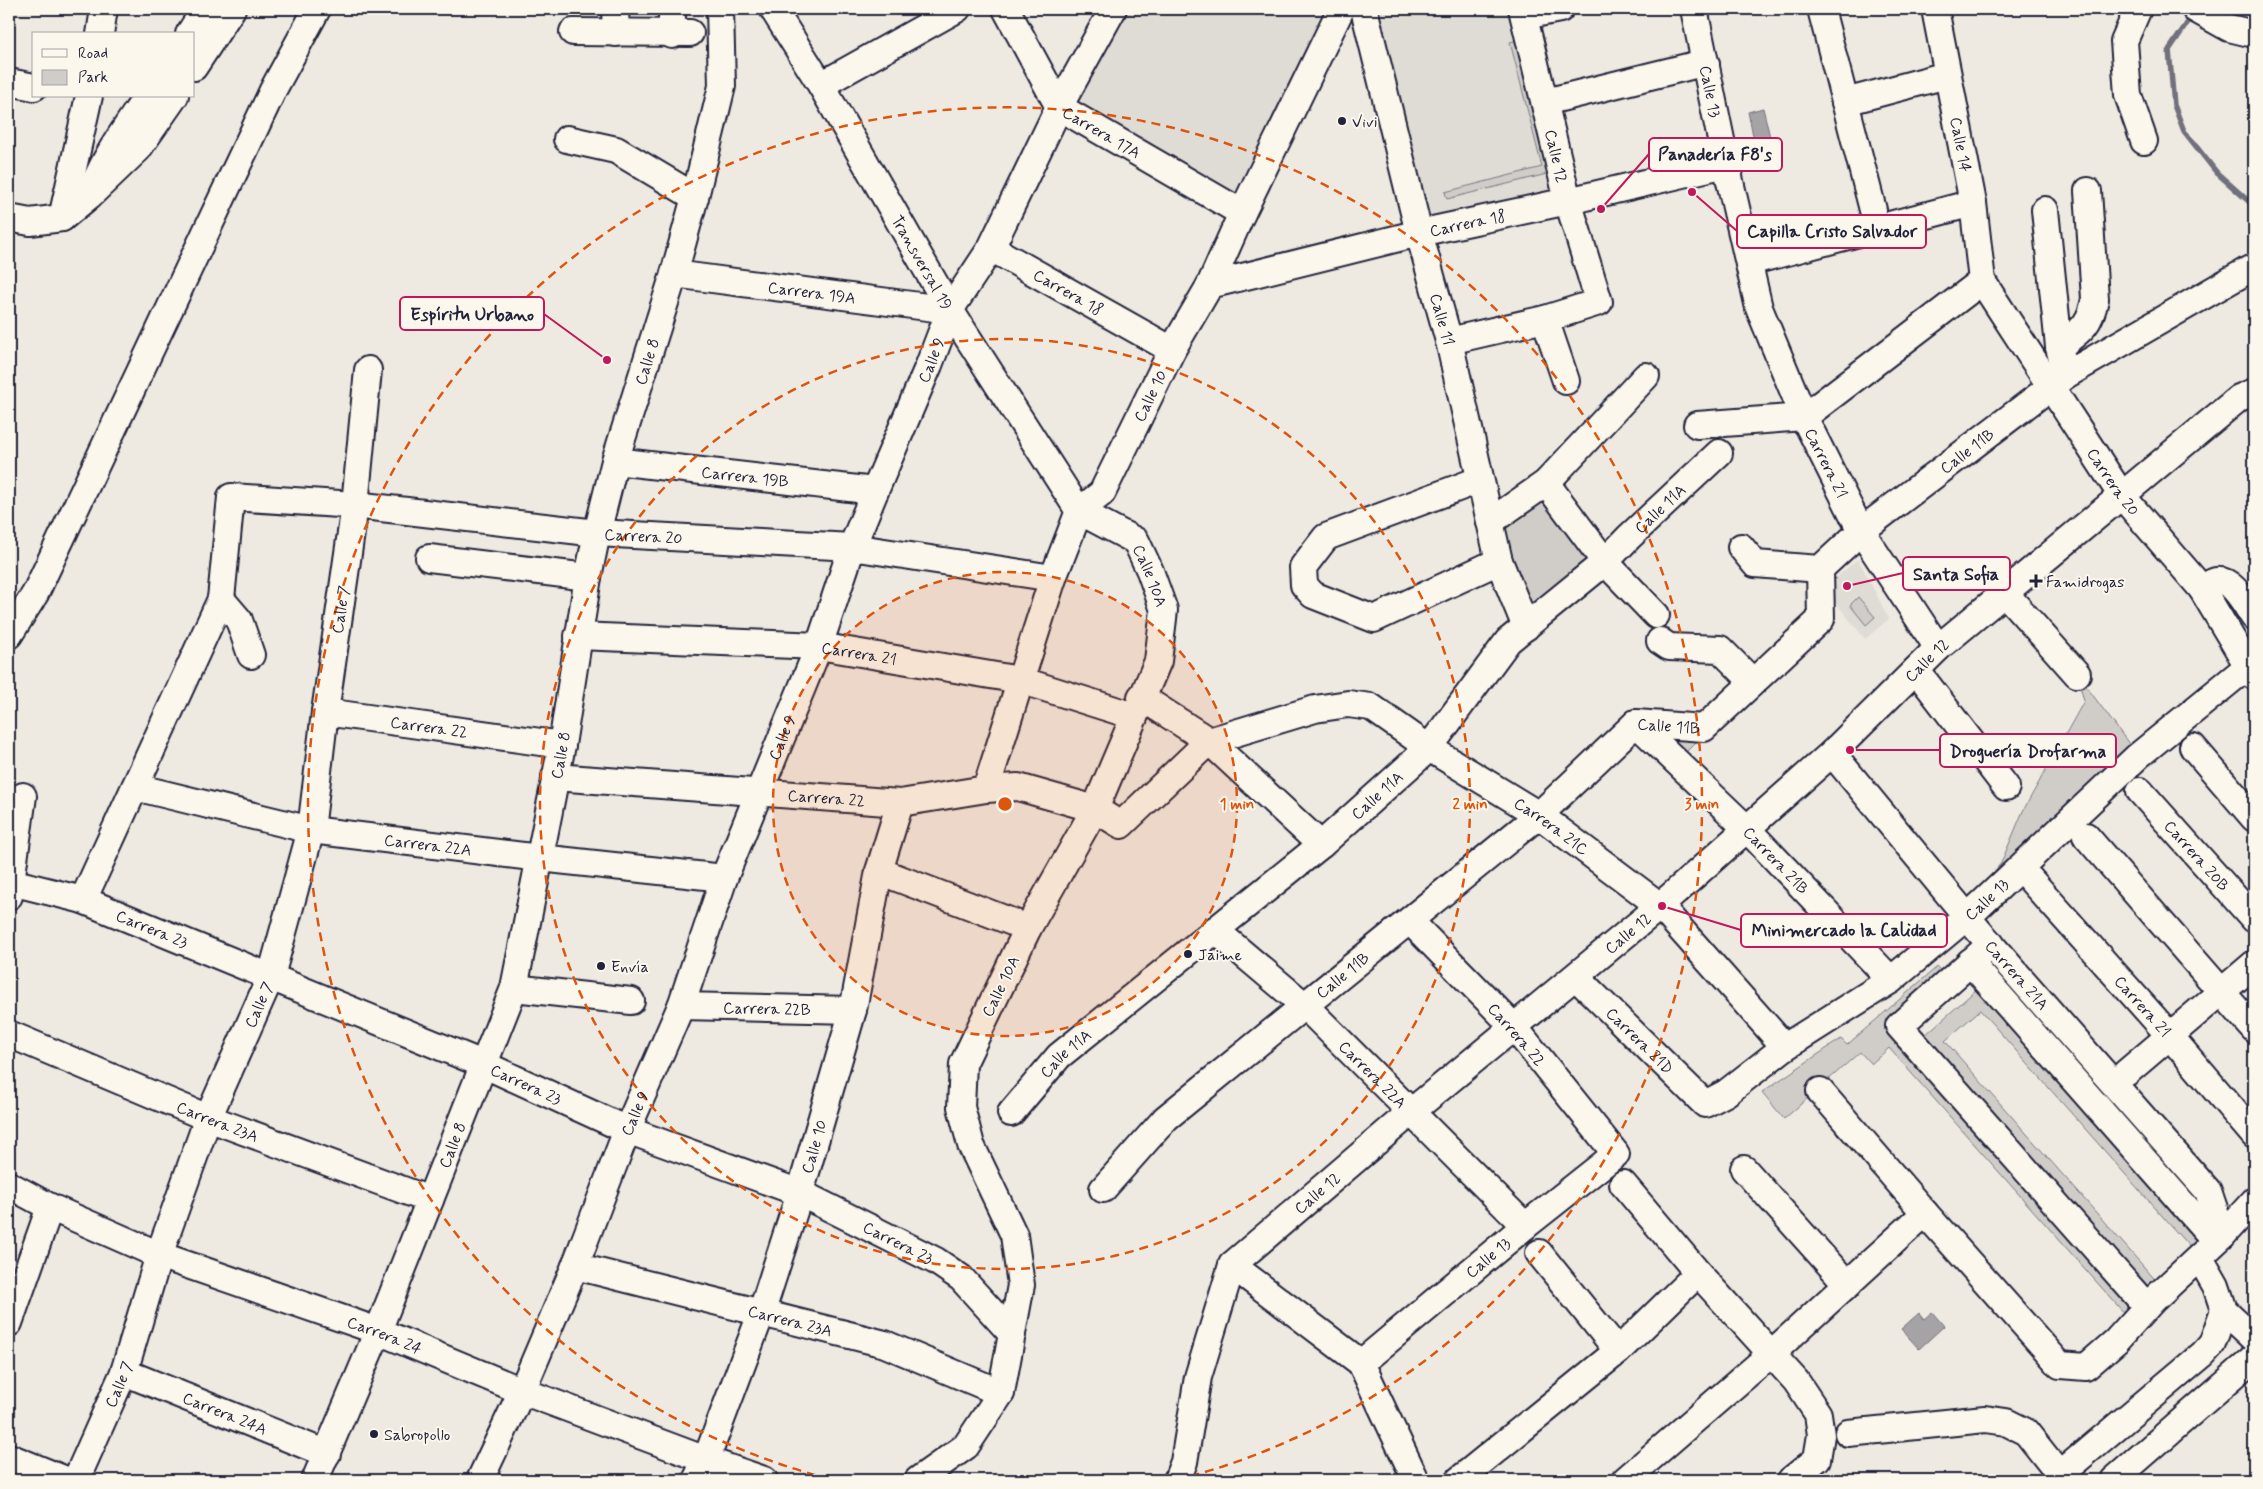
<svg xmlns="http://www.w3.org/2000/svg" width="2263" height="1489" font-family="Mynerve,sans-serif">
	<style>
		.built { fill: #dfdbd5 }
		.green { fill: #d0cdc9; stroke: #797882 }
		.water { fill: #a6a3a7; stroke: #716f7c }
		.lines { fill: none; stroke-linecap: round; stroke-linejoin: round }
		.stream { stroke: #716f7c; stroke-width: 5.5 }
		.minor-casing { stroke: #22223b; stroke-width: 30 }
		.minor { stroke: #fbf7ec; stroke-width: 26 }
		.ring { fill: none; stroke: #de560e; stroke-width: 2.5; stroke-dasharray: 9 6 }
		.poi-dot { fill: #22223b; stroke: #fbf7ec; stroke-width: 2 }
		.labels { text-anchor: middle; stroke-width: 4; stroke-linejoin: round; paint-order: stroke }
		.street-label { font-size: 16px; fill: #22223b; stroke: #fbf7ec }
		.poi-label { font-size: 16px; fill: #22223b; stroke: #fbf7ec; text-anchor: start }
		.centre { fill: #de560e; stroke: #fbf7ec; stroke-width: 2.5 }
		.ring-label { font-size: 15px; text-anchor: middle; font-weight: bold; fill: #de560e; stroke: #fbf7ec; stroke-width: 4; stroke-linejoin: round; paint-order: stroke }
		.leader { fill: none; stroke: #c2185b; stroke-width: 2 }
		.callout-dot { fill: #c2185b; stroke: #fbf7ec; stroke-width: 2 }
		.callout { fill: #fbf7ec; stroke: #c2185b; stroke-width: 2 }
		.callout-label { font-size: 18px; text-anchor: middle; font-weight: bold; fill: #22223b }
	</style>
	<rect width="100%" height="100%" fill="#eeeae2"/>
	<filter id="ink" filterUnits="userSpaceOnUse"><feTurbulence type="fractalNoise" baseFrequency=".02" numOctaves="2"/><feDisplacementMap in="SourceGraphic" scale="10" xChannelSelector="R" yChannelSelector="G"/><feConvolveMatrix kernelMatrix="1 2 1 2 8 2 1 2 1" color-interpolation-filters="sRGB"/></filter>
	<g filter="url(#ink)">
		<path class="built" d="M1113 9H1341L1242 213 1059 107Z
			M1364 9H1522L1568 201 1419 233Z
			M1858 559 1889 619 1865 639 1824 588Z"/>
		<path class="green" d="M2195 9H2254V34Z
			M1521 39 1555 172 1447 199 1445 192 1542 167 1510 42Z
			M1546 483 1605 562 1526 627 1490 522Z
			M1858 597 1875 617 1866 625 1850 605Z
			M2077 674 2138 756 1971 902 2001 863 2023 811 2084 701Z
			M1661 737 1698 740 1681 757Z
			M1937 967 1950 980 1899 1026 1915 1044 1986 981 2212 1237 2194 1252 1980 1010 1945 1041 2159 1284 2125 1314 1889 1048 1871 1064 1860 1052 1784 1119 1762 1092 1841 1039 1847 1045Z"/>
		<path class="water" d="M1763 108 1770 137 1754 140 1748 112Z
			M1932 1312 1944 1326 1919 1349 1901 1329 1919 1313 1924 1319Z"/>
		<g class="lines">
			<path class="stream" d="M2192 16 2169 50 2174 105 2184 131 2217 173 2254 206"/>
			<defs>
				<g id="minor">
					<path d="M615 9 616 33"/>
					<path d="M672 9V35"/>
					<path id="s1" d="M773 9 821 85 950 310 1079 511 1136 541 1150 571 1164 610 1158 661 1095 809 1028 928 963 1064 961 1107 971 1145 1014 1235 1021 1285 1001 1393 966 1446 918 1480"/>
					<path id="s2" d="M1006 9 1059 107 1242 213"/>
					<path id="s3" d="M1364 9 1419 233 1449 341 1499 561 1526 627"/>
					<path id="s4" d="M1694 9 1726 164 1759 308 1804 417 1861 531 1938 648"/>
					<path d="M1821 9 1873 210"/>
					<path id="s5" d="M1935 9 1973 203 1982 281 2122 496 2202 589 2254 676"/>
					<path d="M2138 9 2124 41 2128 95 2144 141"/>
					<path d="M2195 9 2229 28 2254 34"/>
					<path d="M1524 16 1560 9"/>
					<path d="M573 32 690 33"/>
					<path d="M100 34 104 9"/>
					<path d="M189 34 205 9"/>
					<path d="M194 67 232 9"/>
					<path d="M9 82 34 87"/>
					<path d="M821 85 957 9"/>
					<path d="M1545 102 1695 65 1706 64"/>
					<path d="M1845 102 1947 75"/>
					<path d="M567 139 616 150 695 197"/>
					<path d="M94 185C107 153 128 125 147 96"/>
					<path d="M2045 210 2059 347"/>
					<path d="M9 218 30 222 62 218 89 196 138 149 175 96"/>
					<path d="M62 218 89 96"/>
					<path id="s6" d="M991 248 1172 350"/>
					<path d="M1749 262 1973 203"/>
					<path id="s7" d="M674 274 950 310"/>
					<path id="s8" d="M1210 285 1419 233 1568 201 1726 164"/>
					<path d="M1545 319 1566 381"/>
					<path d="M1449 341 1545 319 1599 302 1568 201 1522 9"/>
					<path d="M2066 375 2059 347C2080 331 2090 326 2095 299L2088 191"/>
					<path d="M1697 425 1804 417 1982 281"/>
					<path id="s9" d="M615 461 875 491"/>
					<path d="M1479 480 1326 537 1303 567 1304 585 1313 595 1374 619 1499 561"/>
					<path d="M1546 483 1605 562 1656 615"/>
					<path d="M1490 522 1546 483 1646 376"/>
					<path d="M1741 547 1755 564 1820 569"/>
					<path d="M429 558 588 577"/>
					<path d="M2202 589C2206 587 2211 582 2216 581 2233 578 2246 606 2254 617"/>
					<path d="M2004 592 2077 674"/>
					<path d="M221 599 239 620 251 655"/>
					<path d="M9 635 35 594 274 88 317 9"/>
					<path id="s10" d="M578 636 819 646 1020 680 1134 716"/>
					<path d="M1660 641 1669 647 1720 649 1753 682"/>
					<path d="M1916 670 2006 787"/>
					<path d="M1141 697 1209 741 1321 845"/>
					<path id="s11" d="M325 712 562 745"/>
					<path id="s12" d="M1636 723 1747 829 1891 980"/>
					<path d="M2193 747 2254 818"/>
					<path id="s13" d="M1832 753 1978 930 2208 1191 2223 1235"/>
					<path id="s14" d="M555 777 900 803 986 789 1018 787 1095 809 1121 825 1209 741 1315 709 1348 704 1371 707 1429 748 1539 815 1660 906 1785 1047"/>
					<path id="s15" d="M135 787 311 830 540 858 724 878"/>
					<path id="s16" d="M986 789 1053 578 1079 511 1102 493 1172 350 1210 285 1242 213 1341 9"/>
					<path id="s17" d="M2140 791 2254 919"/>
					<path d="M2086 836 2254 1029"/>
					<path d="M879 871 1028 928"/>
					<path id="s18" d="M2030 879 2170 1036 2254 1135"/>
					<path id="s19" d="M11 882 83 900 485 1065 627 1130 800 1193 936 1261 961 1278 1012 1334"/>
					<path d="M9 896 23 796"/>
					<path id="s20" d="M83 900 221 599 231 497 355 505 597 533 852 547 1053 578"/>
					<path id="s21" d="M1215 930 1305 1006 1525 1226"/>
					<path d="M1991 944 1899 1026 2141 1300"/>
					<path d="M1970 962 2212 1237"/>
					<path id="s22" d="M1576 977 1705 1104 1726 1093 1785 1047 1891 980 1976 909 2138 756 2247 667"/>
					<path d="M514 988 631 1001"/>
					<path id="s23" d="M681 1006 853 1010"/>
					<path id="s24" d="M9 1034 208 1118 430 1200"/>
					<path d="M2126 1073 2254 964"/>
					<path d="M1820 1091 1925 1213 2060 1365 2086 1367 2116 1341 2153 1300 2223 1235 2254 1201"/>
					<path id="s25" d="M1011 1113 1059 1056 1321 845 1429 748 1508 641 1605 562 1629 537 1719 453"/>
					<path d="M1744 1169 1848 1285"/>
					<path d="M1623 1184 1698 1273 1796 1381 1818 1414 1821 1435 1817 1459 1791 1480"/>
					<path id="s26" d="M9 1185 50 1207 159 1255 378 1331 522 1391 706 1460 764 1480"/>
					<path id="s27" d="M1103 1189 1166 1118 1539 815 1636 723 1704 728 1821 619 1820 569 1861 531 2066 375 2250 269"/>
					<path d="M1539 1253 1618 1351"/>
					<path d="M2200 1258 2216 1286 2224 1310 2254 1338"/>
					<path d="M1232 1265 1361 1363 1416 1480"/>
					<path id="s28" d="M575 1266 885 1344 1001 1393"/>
					<path d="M9 1323 50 1207"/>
					<path id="s29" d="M1361 1363 1525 1226 1616 1154 1514 1027 1410 921"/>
					<path id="s30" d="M124 1372 327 1454"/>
					<path d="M1848 1433 1985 1419 2006 1422 2026 1432 2064 1480"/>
					<path d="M9 1457 66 1480"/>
					<path d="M2059 1475 2203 1354 2212 1344 2224 1310"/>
					<path id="s31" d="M76 1480 124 1372 159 1255 208 1118 271 976 311 830 325 712 355 505 368 370"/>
					<path id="s32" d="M315 1480 378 1331 514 988 562 745 588 577 597 533 615 461 674 274 695 197 722 86 720 9"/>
					<path id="s33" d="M480 1480 522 1391 575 1266 627 1130 681 1006 724 878 819 646 852 547 875 491 929 365 950 310 991 248 1059 107 1113 9"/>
					<path id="s34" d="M696 1480 706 1460 761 1314 800 1193 853 1010 879 871 900 803"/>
					<path id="s35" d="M1177 1480 1184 1462 1198 1377 1232 1265 1411 1112 1660 906 1832 753 1938 648 2239 398 2254 392"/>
					<path d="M1459 1480 1618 1351 1698 1273"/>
					<path d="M1625 1480 1772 1353 1925 1213"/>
					<path d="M2114 1480 2254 1358"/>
				</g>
			</defs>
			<use href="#minor" class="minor-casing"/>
			<use href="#minor" class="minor"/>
		</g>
	</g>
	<circle cx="1005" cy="804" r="232" fill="#de560e" fill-opacity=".12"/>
	<g class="ring">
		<circle cx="1005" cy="804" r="232"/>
		<circle cx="1005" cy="804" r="465"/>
		<path d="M830 1479A697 697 0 1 1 1180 1479"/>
	</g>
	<g class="poi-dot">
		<circle cx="1342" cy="121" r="5"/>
		<path d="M2033.5 573.5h5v5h5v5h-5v5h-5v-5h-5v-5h5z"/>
		<circle cx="1188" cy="954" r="5"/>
		<circle cx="601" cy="966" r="5"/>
		<circle cx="374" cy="1434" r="5"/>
	</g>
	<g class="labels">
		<g class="street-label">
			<text dy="6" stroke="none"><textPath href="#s4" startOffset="84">Calle 13</textPath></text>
			<text dy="6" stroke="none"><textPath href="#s2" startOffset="161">Carrera 17A</textPath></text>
			<text dy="6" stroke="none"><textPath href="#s5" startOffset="138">Calle 14</textPath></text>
			<text transform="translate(1557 156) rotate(77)" y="6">Calle 12</text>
			<text dy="6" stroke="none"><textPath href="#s8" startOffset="265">Carrera 18</textPath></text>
			<text dy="6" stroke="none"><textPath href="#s1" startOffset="294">Transversal 19</textPath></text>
			<text dy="6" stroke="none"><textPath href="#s7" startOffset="139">Carrera 19A</textPath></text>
			<text dy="6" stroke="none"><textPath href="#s6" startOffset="89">Carrera 18</textPath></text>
			<text dy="6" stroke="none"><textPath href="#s3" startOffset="320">Calle 11</textPath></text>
			<text dy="6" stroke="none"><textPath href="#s32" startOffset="1172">Calle 8</textPath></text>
			<text dy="6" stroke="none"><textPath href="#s33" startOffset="1208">Calle 9</textPath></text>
			<text dy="6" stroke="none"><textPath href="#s16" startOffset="431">Calle 10</textPath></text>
			<text dy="6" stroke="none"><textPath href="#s27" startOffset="1176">Calle 11B</textPath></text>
			<text dy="6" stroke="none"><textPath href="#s4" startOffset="475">Carrera 21</textPath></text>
			<text dy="6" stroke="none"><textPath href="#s9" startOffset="131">Carrera 19B</textPath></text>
			<text dy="6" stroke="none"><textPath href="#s5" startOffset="516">Carrera 20</textPath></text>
			<text dy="6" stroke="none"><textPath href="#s25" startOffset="891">Calle 11A</textPath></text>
			<text dy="6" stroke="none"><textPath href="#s20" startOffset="848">Carrera 20</textPath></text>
			<text dy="6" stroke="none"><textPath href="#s1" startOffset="690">Calle 10A</textPath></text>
			<text dy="6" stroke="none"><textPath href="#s31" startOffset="915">Calle 7</textPath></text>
			<text dy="6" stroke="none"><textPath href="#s10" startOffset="282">Carrera 21</textPath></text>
			<text dy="6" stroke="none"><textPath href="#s35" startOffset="1144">Calle 12</textPath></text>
			<text dy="6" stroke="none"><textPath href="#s11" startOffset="105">Carrera 22</textPath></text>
			<text dy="6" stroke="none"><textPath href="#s27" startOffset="742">Calle 11B</textPath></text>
			<text dy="6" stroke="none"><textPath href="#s33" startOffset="802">Calle 9</textPath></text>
			<text dy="6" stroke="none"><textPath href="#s32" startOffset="768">Calle 8</textPath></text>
			<text dy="6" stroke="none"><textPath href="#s25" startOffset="486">Calle 11A</textPath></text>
			<text dy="6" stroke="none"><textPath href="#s14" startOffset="272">Carrera 22</textPath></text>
			<text dy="6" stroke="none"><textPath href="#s14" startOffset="1081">Carrera 21C</textPath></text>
			<text dy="6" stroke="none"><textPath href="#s15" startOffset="299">Carrera 22A</textPath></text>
			<text dy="6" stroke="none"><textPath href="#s17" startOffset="86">Carrera 20B</textPath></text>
			<text dy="6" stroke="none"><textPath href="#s12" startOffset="196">Carrera 21B</textPath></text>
			<text dy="6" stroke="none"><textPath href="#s22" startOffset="530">Calle 13</textPath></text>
			<text dy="6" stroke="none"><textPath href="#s19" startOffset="149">Carrera 23</textPath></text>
			<text dy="6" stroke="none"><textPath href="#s35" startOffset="739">Calle 12</textPath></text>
			<text dy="6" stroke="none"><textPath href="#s13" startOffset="289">Carrera 21A</textPath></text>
			<text dy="6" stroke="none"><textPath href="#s27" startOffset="322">Calle 11B</textPath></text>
			<text transform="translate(1000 986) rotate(-64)" y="6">Calle 10A</text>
			<text dy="6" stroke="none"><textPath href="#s31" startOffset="510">Calle 7</textPath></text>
			<text dy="6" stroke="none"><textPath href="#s18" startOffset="170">Carrera 21</textPath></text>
			<text dy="6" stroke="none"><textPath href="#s23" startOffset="86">Carrera 22B</textPath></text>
			<text transform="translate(1517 1034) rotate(49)" y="6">Carrera 22</text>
			<text dy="6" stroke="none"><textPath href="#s22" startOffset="90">Carrera 21D</textPath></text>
			<text dy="6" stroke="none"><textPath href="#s25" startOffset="81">Calle 11A</textPath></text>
			<text dy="6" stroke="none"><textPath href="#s21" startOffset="214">Carrera 22A</textPath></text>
			<text dy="6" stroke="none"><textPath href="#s19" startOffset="554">Carrera 23</textPath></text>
			<text dy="6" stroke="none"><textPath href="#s33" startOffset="398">Calle 9</textPath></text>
			<text dy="6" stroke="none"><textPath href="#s24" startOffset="226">Carrera 23A</textPath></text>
			<text dy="6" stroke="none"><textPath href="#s32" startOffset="362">Calle 8</textPath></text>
			<text dy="6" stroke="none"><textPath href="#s34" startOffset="354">Calle 10</textPath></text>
			<text dy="6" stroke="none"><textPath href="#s35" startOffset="334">Calle 12</textPath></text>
			<text dy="6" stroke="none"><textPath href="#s19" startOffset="959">Carrera 23</textPath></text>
			<text dy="6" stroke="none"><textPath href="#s29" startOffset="165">Calle 13</textPath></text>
			<text dy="6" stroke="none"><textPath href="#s28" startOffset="222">Carrera 23A</textPath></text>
			<text dy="6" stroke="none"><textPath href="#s26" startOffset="405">Carrera 24</textPath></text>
			<text dy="6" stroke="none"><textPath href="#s31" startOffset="105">Calle 7</textPath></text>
			<text dy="6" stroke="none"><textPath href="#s30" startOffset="109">Carrera 24A</textPath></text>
		</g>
		<g class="poi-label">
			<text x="1352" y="127">Vivi</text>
			<text x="2046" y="587">Famidrogas</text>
			<text x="1198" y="960">Jaime</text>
			<text x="611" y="972">Envía</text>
			<text x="384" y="1440">Sabropollo</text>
		</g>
	</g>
	<circle cx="1005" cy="804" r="8" class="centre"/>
	<g class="ring-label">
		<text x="1237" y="809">1 min</text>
		<text x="1470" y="809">2 min</text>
		<text x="1702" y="809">3 min</text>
	</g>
	<path class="leader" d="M1601 209L1649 154M1692 192L1737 231M607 360L544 314M1847 586L1903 573M1850 750L1940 750M1662 906L1741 930"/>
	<g class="callout-dot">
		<circle cx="1601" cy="209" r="5"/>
		<circle cx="1692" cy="192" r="5"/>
		<circle cx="607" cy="360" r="5"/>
		<circle cx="1847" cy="586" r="5"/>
		<circle cx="1850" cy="750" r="5"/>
		<circle cx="1662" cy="906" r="5"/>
	</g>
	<g class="callout">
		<rect x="1649" y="138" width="133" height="33" rx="5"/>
		<rect x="1737" y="215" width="189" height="33" rx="5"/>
		<rect x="400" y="297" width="144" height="33" rx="5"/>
		<rect x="1903" y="557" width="107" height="33" rx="5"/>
		<rect x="1940" y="734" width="176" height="33" rx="5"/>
		<rect x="1741" y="914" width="206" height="33" rx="5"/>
	</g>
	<g class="callout-label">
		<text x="1715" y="160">Panadería F8's</text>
		<text x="1832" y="237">Capilla Cristo Salvador</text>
		<text x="472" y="320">Espíritu Urbano</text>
		<text x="1956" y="580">Santa Sofia</text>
		<text x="2028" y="757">Droguería Drofarma</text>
		<text x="1844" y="936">Minimercado la Calidad</text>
	</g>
	<rect width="2263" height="1489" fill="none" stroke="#fbf7ec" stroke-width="30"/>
	<rect x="15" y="15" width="2233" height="1459" fill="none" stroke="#22223b" stroke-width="2" filter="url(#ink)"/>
	<rect x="32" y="32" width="162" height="65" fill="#fbf7ec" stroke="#a4a2a5"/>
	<rect x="42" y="49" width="25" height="8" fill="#fbf7ec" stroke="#a4a2a5"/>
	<text x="78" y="58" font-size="15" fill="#22223b">Road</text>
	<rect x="42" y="70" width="25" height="15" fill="#d0cdc9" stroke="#a4a2a5"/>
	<text x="78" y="82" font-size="15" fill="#22223b">Park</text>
</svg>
